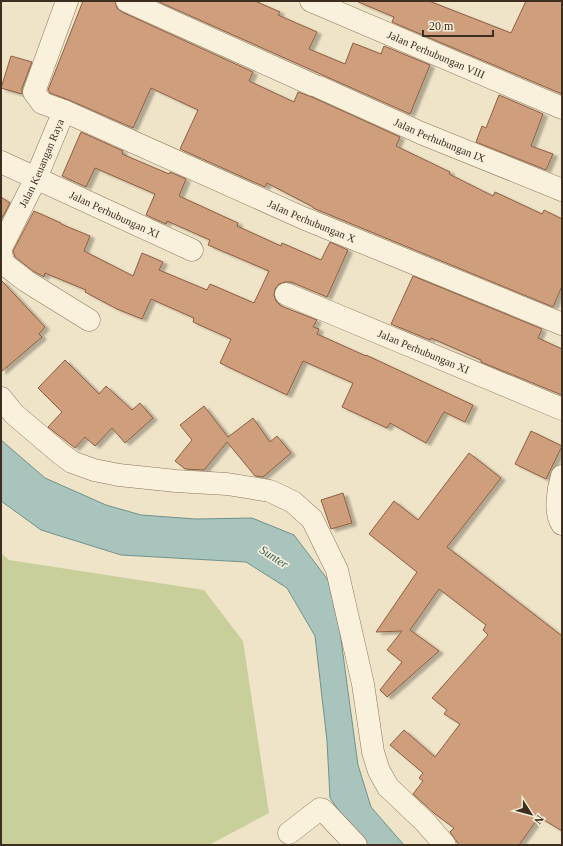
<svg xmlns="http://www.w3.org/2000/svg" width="563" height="846" font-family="Georgia,serif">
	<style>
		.green { fill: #c9cf9b }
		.water { fill: #a9c4bc; stroke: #6f938a }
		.building { fill: #cf9f7d; stroke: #8d5f41; filter: url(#shadow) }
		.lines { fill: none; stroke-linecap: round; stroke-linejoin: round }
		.minor-casing { stroke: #8d765c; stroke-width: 23 }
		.minor { stroke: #faf1dc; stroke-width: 22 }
		.labels { text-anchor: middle; stroke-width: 3.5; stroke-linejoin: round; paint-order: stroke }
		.street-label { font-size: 11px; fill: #3d2e20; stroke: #f7eed8 }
		.water-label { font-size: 12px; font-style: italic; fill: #2f5d5a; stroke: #f7eed8 }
	</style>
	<defs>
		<filter id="shadow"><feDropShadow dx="4.5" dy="2.5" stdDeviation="1" flood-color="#0004"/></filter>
	</defs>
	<rect width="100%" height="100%" fill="#f0e4c8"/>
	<path class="green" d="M1 553 9 560 204 590 243 641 269 813 209 845H1Z"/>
	<path class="water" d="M1 440 45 478 106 505 141 515 196 519 252 518 294 535 328 580 340 632 358 765 371 807 404 845H367L353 831 330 798 327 741 315 636 287 588 246 562 121 555 41 530 1 501Z"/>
	<path class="building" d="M83 1H115L117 8 122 12 253 72 249 81 294 102 298 92 312 97 400 137 396 146 450 172 449 174 493 196 495 192 542 214 544 210 562 219V286L553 307 313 208V207L267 183 265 187 180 149 198 110 151 88 133 128 69 100 50 93 48 90Z
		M157 1H255L280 12 278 15 317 32 309 49 345 64 353 43 381 54 384 46 430 65 410 114Z
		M356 1H429L511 33 526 1H562V94L392 22 394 17Z
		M11 56 32 62 22 88V94L1 88Z
		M499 95 543 114 531 146 553 154 546 170 476 142 482 126 486 128Z
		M81 132 123 151 122 154 169 174 170 172 186 179 179 196 238 223 237 226 281 246 282 243 321 260 330 242 348 250 327 297 291 282H285L279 284 275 289 274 295 276 301 281 306 317 320 313 327 319 329 317 334 366 356V355L473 405 465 422 444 412 426 443 390 423 387 428 342 407 353 383 303 361 287 395 220 363 231 339 193 322 194 318 151 299 142 319 117 309 85 292 86 290 45 273 44 277 33 271 15 257 13 251 34 211 61 223V224L90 236 84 251 133 276 142 253 163 262 159 270 207 290 210 284 254 303 269 271 208 245 210 240 167 221 166 224 146 215 155 194 95 168 86 187 62 176Z
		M1 197 10 203 1 220Z
		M413 276 542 329 538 338 562 349V395L481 362V360L431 338 430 340 391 324Z
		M1 280 45 327 39 334 42 337 1 372Z
		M65 360 99 394 106 386 132 410 140 403 153 418 125 443 112 428 95 446 85 437 75 448 48 427 62 412 38 388Z
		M204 406 228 437 253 418 270 442 277 436 291 453 263 477 255 476 227 442 204 470 185 469 175 461 192 440 180 425Z
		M531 431 562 446 546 479 515 464Z
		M469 453 501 478 447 547 562 636V831L539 817 519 845H459L450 832 454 828 435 814 413 794 423 781 419 778 423 773 390 745 404 730 435 757 460 724 444 714 447 710 432 698 488 635 483 630 486 625 439 589 410 630 439 651 387 697 380 690 402 662 387 650 402 631 376 632 417 572 369 534 394 501 418 520Z
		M343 493 352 523 331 529 321 500Z"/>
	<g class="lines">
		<defs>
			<g id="minor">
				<path d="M127 1 313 85"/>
				<path id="s1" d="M311 1 562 108"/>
				<path id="s2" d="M319 87 421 133 562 190"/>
				<path id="s3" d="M64 111 303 218 562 324"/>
				<path id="s4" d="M1 162 192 250"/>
				<path id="s5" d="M1 248 36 178 64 111 42 103 34 92 67 1"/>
				<path d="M1 254 4 264 26 281 89 320"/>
				<path id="s6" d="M286 294 562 409"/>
				<path d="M1 398 14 414 61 454 72 462 94 470 119 475 176 481 227 484 270 491 293 502 312 519 337 570 363 684 373 752 379 771 388 787 425 822 445 845"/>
				<path d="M562 476C558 489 554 512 562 524"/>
				<path d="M289 833 320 809 323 810 356 845"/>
			</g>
		</defs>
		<use href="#minor" class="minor-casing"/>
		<use href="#minor" class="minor"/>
	</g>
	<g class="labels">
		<g class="street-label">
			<text dy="4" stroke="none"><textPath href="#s1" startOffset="136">Jalan Perhubungan VIII</textPath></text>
			<text dy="4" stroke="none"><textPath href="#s2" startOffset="132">Jalan Perhubungan IX</textPath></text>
			<text dy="4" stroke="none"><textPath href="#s5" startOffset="94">Jalan Keuangan Raya</textPath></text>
			<text dy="4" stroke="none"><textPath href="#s4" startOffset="125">Jalan Perhubungan XI</textPath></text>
			<text dy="4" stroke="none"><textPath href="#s3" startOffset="271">Jalan Perhubungan X</textPath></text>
			<text dy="4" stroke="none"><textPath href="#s6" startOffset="149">Jalan Perhubungan XI</textPath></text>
		</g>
		<g class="water-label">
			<text transform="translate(274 557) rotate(33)" y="4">Sunter</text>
		</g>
	</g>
	<rect width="563" height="846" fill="none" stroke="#3d2e20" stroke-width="4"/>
	<g transform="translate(531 814) rotate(126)" stroke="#f7eed8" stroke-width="3" paint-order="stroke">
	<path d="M0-3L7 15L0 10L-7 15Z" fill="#3d2e20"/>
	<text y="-6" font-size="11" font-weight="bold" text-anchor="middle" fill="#3d2e20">N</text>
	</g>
	<path d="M423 30v6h70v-6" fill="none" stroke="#3d2e20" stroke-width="2"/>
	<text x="429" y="30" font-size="12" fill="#3d2e20" stroke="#f7eed8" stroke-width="3" paint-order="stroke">20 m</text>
</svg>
